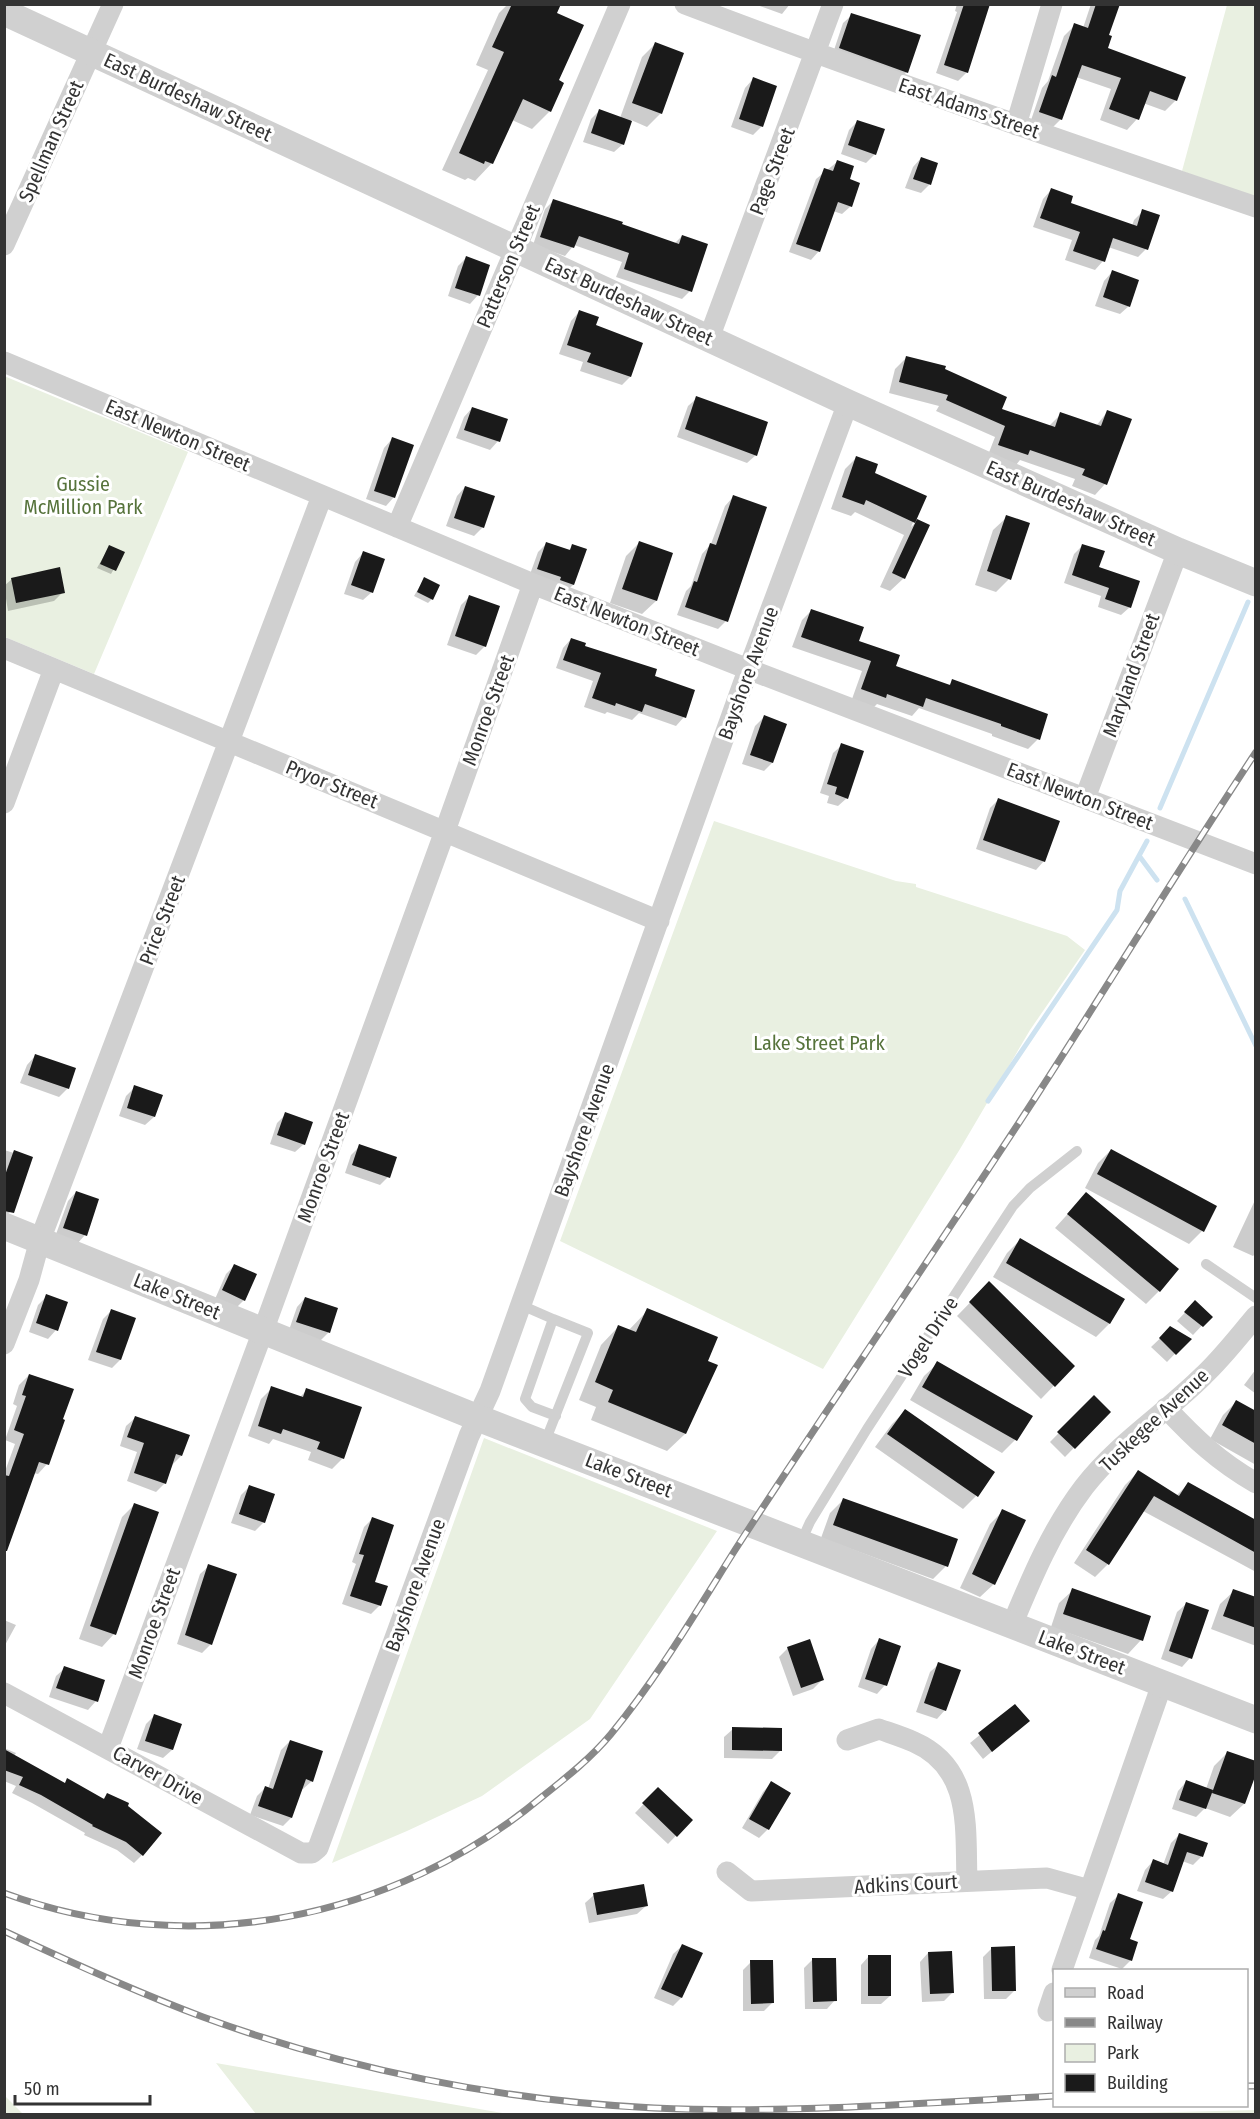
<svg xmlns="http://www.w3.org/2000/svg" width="1260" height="2119" font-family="'Fira Sans Condensed',sans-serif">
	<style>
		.green { fill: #e9f0e1 }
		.shadow { fill: #0003 }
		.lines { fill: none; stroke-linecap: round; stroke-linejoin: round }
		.stream { stroke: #cde2f0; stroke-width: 5 }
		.building { fill: #1a1a1a }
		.service { stroke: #d0d0d0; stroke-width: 10 }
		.minor { stroke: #d0d0d0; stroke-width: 21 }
		.tertiary { stroke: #d0d0d0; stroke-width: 27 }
		.rail-casing { stroke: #888; stroke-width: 7 }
		.rail { stroke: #fff; stroke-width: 4.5; stroke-dasharray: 14; stroke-linecap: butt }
		.labels { text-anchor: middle; stroke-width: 6; stroke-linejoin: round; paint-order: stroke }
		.street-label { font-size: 20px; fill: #333; stroke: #fff }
		.park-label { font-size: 20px; fill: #56733b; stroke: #fff }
	</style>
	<rect width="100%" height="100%" fill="#fff"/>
	<path class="green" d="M1227 5H1255V198L1182 171Z
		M4 376 188 452 94 674 5 637Z
		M714 821 896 881 916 884V887L1067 936 1085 950 1030 1030 960 1149 823 1369 560 1241Z
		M484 1438 717 1531 590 1719 482 1796 407 1831 332 1863Z
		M216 2063 508 2114H256Z
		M4 2096H5L23 2114H5Z
		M1255 2110V2114H1099Z"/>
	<path class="shadow" d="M508 4H559L555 14 550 111 532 129 512 120 492 163 475 181 468 178 465 180 442 170 488 70 476 65 499 13Z
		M754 4H790L782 14Z
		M957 4H989L967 72 958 81 936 73 957 12 955 11Z
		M1091 4H1118L1107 36 1106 49 1176 100 1165 111 1143 103 1137 119 1127 130 1100 120 1111 89 1076 77 1061 119 1050 130 1030 123 1042 88 1048 81 1064 36 1075 25 1083 28Z
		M852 15 907 72 898 80 832 56 843 23Z
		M655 44 661 113 647 127 631 120 623 144 614 152 583 142 591 119 599 111 620 118 642 57Z
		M753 79 762 126 753 135 731 127 745 88Z
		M857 122 875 154 866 163 841 154 849 130Z
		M921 158 936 164 929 185 921 193 905 188 913 167Z
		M837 162 848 180 851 206 842 214 833 211 819 251 811 260 789 252 816 179Z
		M1051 190 1069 204 1132 226 1134 220 1143 211 1146 249 1138 257 1108 247 1103 261 1095 270 1065 260 1072 240 1033 227 1043 199Z
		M554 200 674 244 682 236 690 291 682 299 616 277 622 262 574 245 565 256 533 245 545 209Z
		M466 258 478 295 470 304 448 296 458 266Z
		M1112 272 1129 306 1120 314 1095 306 1104 281Z
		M579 312 594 326 630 377 622 385 580 371 583 362 559 354 571 321Z
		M906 358 944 370 1000 410 1049 426 1061 414 1096 426 1108 411 1105 484 1095 495 1072 486 1075 479 1020 460 1016 465 988 455 995 437 936 411 939 406 889 393 895 369Z
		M697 398 756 455 747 463 677 437 688 406Z
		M472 408 498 441 490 450 456 438 464 417Z
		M392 439 394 497 386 506 366 499 384 448Z
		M856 458 873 473 925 497 911 527 917 521 904 578 890 591 880 587 904 535 855 512 851 516 831 509 845 469Z
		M465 487 483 527 474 536 446 526 457 496Z
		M733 497 726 621 718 629 677 615 686 591 691 586 702 554 711 544 725 506Z
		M1007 517 1009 579 996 592 975 585 993 530Z
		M547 543 568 551 573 546V585L564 593 529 577 538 552Z
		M639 543 672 554 656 601 642 614 610 603 626 556Z
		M1083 545 1097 568 1130 607 1121 615 1098 607 1101 596 1064 583 1074 554Z
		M109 547 123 553 111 574 97 568Z
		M363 553 372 592 363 600 344 594 355 562Z
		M12 579 63 592 54 601 8 611 4 586Z
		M424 579 432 599 428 603 414 596Z
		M469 597 485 646 476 655 447 645 461 605Z
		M812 610 895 667 948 686 953 681 1038 739 1028 749 992 736V734L919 708 912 716 877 704 874 707 852 699 862 671 792 647 802 620Z
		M571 639 583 647 653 677 684 717 676 726 639 713 632 720 607 712 605 714 584 707 593 681 556 668 563 648Z
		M764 717 772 763 764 771 742 764 755 726Z
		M842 745 847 798 838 806 827 803 829 796 820 793 833 753Z
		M998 800 1044 861 1036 870 976 849 990 808Z
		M35 1056 68 1088 59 1097 20 1083 27 1065Z
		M135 1087 154 1117 145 1125 119 1116 126 1096Z
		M286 1114 304 1144 295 1152 270 1144 277 1123Z
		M360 1146 388 1177 380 1185 345 1173 351 1155Z
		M4 1150 31 1158 14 1208 6 1216Z
		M1111 1150 1202 1231 1189 1244 1085 1188 1098 1163Z
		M76 1192 98 1200 85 1235 77 1244 55 1237 68 1201Z
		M1086 1194 1159 1291 1146 1304 1055 1228Z
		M1256 1198V1253L1253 1256 1233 1247Z
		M1021 1239 1123 1300 1109 1324 1096 1337 993 1277 1007 1253Z
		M234 1266 244 1300 236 1308 215 1299 226 1274Z
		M989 1283 1073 1366 1041 1399 957 1316Z
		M47 1296 56 1330 48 1339 29 1332 38 1305Z
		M305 1298 336 1309 328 1333 320 1341 289 1330 297 1307Z
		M1195 1302 1210 1317 1193 1335 1177 1321Z
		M648 1310 706 1361 716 1366 685 1434 667 1451 591 1420 596 1407 579 1400 601 1345 618 1327 628 1331Z
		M111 1311 120 1360 112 1368 88 1360 103 1319Z
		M1171 1328 1189 1339 1167 1362 1151 1347Z
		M938 1363 1015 1440 1002 1453 910 1400 924 1376Z
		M1256 1369V1394L1244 1385Z
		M29 1375 47 1464 38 1474 33 1473 4 1548V1474L15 1444 5 1440 17 1406 13 1404 19 1385Z
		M272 1388 299 1398 307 1390 343 1458 332 1469 308 1460 311 1452 273 1439 269 1444 248 1436 261 1399Z
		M1094 1397 1109 1412 1065 1457 1050 1442Z
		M1236 1402 1256 1413V1465L1210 1439 1223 1415Z
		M905 1411 976 1496 963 1509 875 1447 892 1424Z
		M135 1418 181 1456 173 1464 165 1483 156 1492 127 1481 137 1452 120 1446 126 1426Z
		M1138 1472 1176 1496 1188 1484 1256 1521V1572L1143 1511 1108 1564 1095 1577 1074 1563 1125 1485Z
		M249 1487 264 1522 255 1531 231 1523 241 1495Z
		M843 1500 946 1566 933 1579 821 1538 830 1513Z
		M134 1505 114 1634 102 1647 79 1639 122 1517Z
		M1003 1511 994 1584 980 1597 960 1588 990 1524Z
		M372 1519 373 1583 380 1605 371 1614 342 1604 356 1564 352 1562 364 1527Z
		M209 1566 211 1644 202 1653 177 1644 200 1574Z
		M1073 1590 1149 1617 1141 1640 1128 1654 1051 1627 1059 1603Z
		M1234 1591 1256 1599V1646L1211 1629 1220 1604Z
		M1186 1604 1190 1658 1182 1667 1161 1659 1177 1612Z
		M4 1620 16 1625 4 1647Z
		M879 1640 885 1685 877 1694 858 1687 871 1649Z
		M788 1648 822 1680 813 1689 793 1696 779 1657Z
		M939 1664 945 1710 937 1719 916 1712 930 1672Z
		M65 1668 96 1701 88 1710 49 1697 56 1676Z
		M1015 1706 1028 1721 983 1759 970 1743Z
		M154 1716 180 1725 172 1750 163 1758 137 1749 146 1724Z
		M733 1729 780 1751 772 1759 724 1758V1737Z
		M290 1741 312 1781 303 1789H301L291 1818 283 1826 250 1815 257 1796 265 1788 268 1789 281 1750Z
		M4 1748 16 1753 14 1756 64 1784 102 1800 107 1795 142 1855 134 1863 117 1850 84 1835 85 1833 32 1803 12 1793 16 1786 4 1781Z
		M1227 1753 1256 1769 1244 1804 1230 1817 1205 1808 1196 1817 1172 1809 1178 1791 1186 1782 1206 1789 1214 1766Z
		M771 1783 789 1793 768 1829 759 1838 742 1828 763 1792Z
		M658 1789 691 1820 668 1844 635 1813Z
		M1179 1835 1206 1844 1201 1857 1193 1865 1182 1861 1172 1891 1163 1899 1137 1891 1145 1870 1153 1861 1163 1865 1171 1843Z
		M594 1895 646 1906 637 1914 589 1923 585 1903Z
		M1119 1895 1128 1940 1136 1943 1130 1961 1122 1969 1089 1958 1095 1940 1099 1936 1110 1903Z
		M682 1946 681 1998 673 2006 654 1998 673 1954Z
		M992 1948 1015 1990 1006 1999H984L983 1957Z
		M928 1953 953 1992 944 2001 922 2002 920 1962Z
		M869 1956 890 1996 881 2004H861V1965Z
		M813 1959 835 2000 827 2009H805L804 1968Z
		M751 1962 772 2003 764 2011H743V1970Z"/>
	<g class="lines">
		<path class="stream" d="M1160 808 1248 602
			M1140 857 1157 880
			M1185 899 1256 1046
			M988 1101 1117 910 1120 891 1147 841"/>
	</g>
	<path class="building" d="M512 4H561L557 13 584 25 559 80 564 83 551 112 523 99 493 164 485 161 484 164 459 153 504 52 492 47Z
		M964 4H990L968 73 944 65Z
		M1096 4H1120L1109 35 1112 36 1108 48 1186 77 1177 101 1150 91 1139 120 1109 109 1121 78 1082 65 1062 120 1039 112 1052 75 1056 77 1074 23 1088 28Z
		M851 13 921 35 908 73 839 48Z
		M655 42 684 53 662 114 632 103Z
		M753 77 777 86 763 127 739 119Z
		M599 109 632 121 624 145 591 133Z
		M857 120 885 129 876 155 848 145Z
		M921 157 938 163 931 185 913 179Z
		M837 160 854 166 850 179 860 183 852 207 838 202 820 252 796 244 824 168 833 171Z
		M1051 188 1073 196 1071 203 1137 226 1142 209 1160 215 1148 250 1113 238 1105 262 1073 251 1080 232 1040 218Z
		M553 199 623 222 622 224 679 244 682 235 708 244 692 292 624 269 629 253 579 236 574 248 540 237Z
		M466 256 490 265 480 296 455 288Z
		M1112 270 1139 280 1130 307 1103 297Z
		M579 310 599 317 596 325 643 343 631 377 587 362 591 353 567 345Z
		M906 356 946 366 945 369 1007 397 1002 409 1055 427 1060 412 1101 426 1107 410 1132 419 1107 485 1082 475 1085 469 1030 450 1028 455 998 445 1005 426 946 400 948 395 899 382Z
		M696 396 768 422 757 456 685 429Z
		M472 407 508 419 500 442 464 430Z
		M392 437 414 445 395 498 374 491Z
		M856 456 878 464 875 473 927 496 915 523 866 500 864 505 842 497Z
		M465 486 495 496 484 528 454 518Z
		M733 495 767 507 728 622 685 607 694 581 697 582 710 543 716 545Z
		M1006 515 1030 523 1011 580 987 571Z
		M917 519 930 525 905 579 892 573Z
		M639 541 673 553 657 601 622 589Z
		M546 542 570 550 572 544 587 549 574 585 560 580 561 577 537 569Z
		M1082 544 1105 551 1099 567 1140 581 1131 608 1105 599 1109 588 1072 575Z
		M109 545 125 552 116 571 100 564Z
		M363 551 385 559 373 593 351 585Z
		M60 567 65 593 16 603 11 578Z
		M424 577 440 585 433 600 417 592Z
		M469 595 500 606 486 647 455 636Z
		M811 609 864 627 859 641 900 655 896 666 950 685 952 679 1048 714 1040 740 1001 726V724L926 698 923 707 887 694 886 698 861 689 871 661 801 637Z
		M571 638 586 643 585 646 657 669 655 676 695 690 686 718 645 704 642 712 616 703 615 706 592 698 601 673 563 660Z
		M764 715 787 724 773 763 750 755Z
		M841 743 864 751 848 799 835 794 837 787 827 784Z
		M998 798 1060 821 1045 862 983 840Z
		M35 1054 76 1068 69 1089 28 1075Z
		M134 1085 163 1095 155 1117 127 1108Z
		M285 1112 313 1122 305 1145 277 1135Z
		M359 1144 397 1157 390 1178 352 1165Z
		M1111 1149 1217 1206 1204 1232 1097 1174Z
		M14 1150 33 1157 14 1213 4 1211V1178Z
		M76 1191 99 1199 87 1236 63 1228Z
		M1086 1192 1179 1269 1160 1292 1067 1214Z
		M1020 1238 1125 1299 1110 1324 1006 1263Z
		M234 1264 257 1274 245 1301 222 1290Z
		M989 1281 1075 1366 1055 1387 969 1302Z
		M46 1294 68 1302 58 1331 36 1323Z
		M305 1297 338 1308 330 1333 296 1322Z
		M1195 1300 1213 1317 1203 1327 1184 1312Z
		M647 1308 718 1337 708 1361 718 1365 686 1434 608 1402 613 1390 595 1382 618 1325 636 1332Z
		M111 1309 136 1318 121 1360 96 1352Z
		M1170 1326 1192 1339 1176 1355 1159 1338Z
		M937 1361 1033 1416 1017 1441 922 1387Z
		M29 1374 74 1389 63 1419 65 1420 49 1465 39 1462 7 1551H4V1475L9 1476 24 1434 14 1430 26 1396 22 1395Z
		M271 1386 303 1397 306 1388 362 1407 344 1459 317 1449 320 1442 283 1429 281 1434 258 1426Z
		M1094 1395 1111 1412 1075 1449 1057 1432Z
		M1236 1400 1256 1411V1444L1222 1425Z
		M905 1409 995 1472 978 1497 887 1434Z
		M135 1416 190 1435 182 1456 176 1454 166 1484 134 1473 144 1443 127 1437Z
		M1138 1470 1179 1496 1188 1482 1256 1520V1553L1154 1496 1109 1565 1086 1550Z
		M249 1485 275 1494 265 1523 239 1514Z
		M843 1498 958 1539 948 1567 833 1525Z
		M134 1503 159 1512 116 1635 90 1626Z
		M1002 1509 1026 1520 995 1585 972 1574Z
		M372 1517 394 1525 375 1582 388 1586 381 1606 350 1596 364 1555 359 1554Z
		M208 1564 237 1574 212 1645 185 1635Z
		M1072 1588 1151 1616 1143 1641 1063 1614Z
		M1233 1589 1256 1597V1628L1223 1616Z
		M1186 1602 1209 1610 1192 1659 1169 1651Z
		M879 1638 901 1646 887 1686 865 1679Z
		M810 1639 824 1680 801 1688 787 1647Z
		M938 1662 961 1670 946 1711 924 1703Z
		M64 1666 105 1680 98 1702 56 1688Z
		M1015 1704 1030 1721 992 1752 978 1733Z
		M154 1714 182 1724 173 1750 145 1741Z
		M732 1727 782 1728V1751L732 1750Z
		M290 1740 323 1751 313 1782 306 1779 292 1818 258 1806 265 1786 273 1789Z
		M4 1749 65 1783 67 1778 104 1799 107 1793 129 1803 128 1806 162 1833 143 1856 126 1842 92 1826 93 1825 41 1795 19 1785 23 1777 4 1770Z
		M1227 1751 1256 1761V1774L1245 1804 1212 1793Z
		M1186 1780 1213 1790 1206 1809 1179 1800Z
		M771 1781 791 1793 769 1830 749 1819Z
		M658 1787 693 1820 677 1837 642 1803Z
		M1179 1833 1208 1843 1203 1857 1187 1852 1173 1892 1145 1882 1153 1859 1168 1865Z
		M644 1884 648 1906 597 1915 593 1893Z
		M1118 1893 1143 1902 1130 1939 1138 1942 1132 1961 1096 1949 1103 1930 1105 1931Z
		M682 1944 703 1953 682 1998 661 1989Z
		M1015 1946 1016 1991H992L991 1947Z
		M952 1951 954 1993 930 1994 928 1952Z
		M868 1955H891V1996H868Z
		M812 1958H836L837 2001 813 2002Z
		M750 1960H773L774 2003 751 2004Z"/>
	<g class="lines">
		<path class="service" d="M1206 1264 1256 1298
			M521 1305 553 1319
			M545 1442 588 1333 553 1319 525 1399 532 1407 556 1416
			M801 1542 810 1522 867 1429 1013 1206 1030 1188 1077 1151"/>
		<path class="minor" d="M685 4C874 76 1064 142 1256 207
			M1016 125 1052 4
			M4 245 113 4
			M709 338 833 4
			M4 362 533 584 748 669 1256 864
			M397 527 620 4
			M4 648 659 921
			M1085 798 1178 551
			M4 803 54 669
			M4 1344 29 1280 40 1240 322 496
			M1166 1408C1195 1439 1218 1461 1256 1483
			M1012 1625C1032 1577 1052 1529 1084 1487 1118 1443 1165 1414 1204 1375 1223 1357 1239 1336 1256 1316
			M4 1693 301 1853H312L318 1848 469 1436 490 1391 743 684 848 403
			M847 1740 879 1729C890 1733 903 1737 914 1742 973 1768 965 1828 967 1881
			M108 1748 263 1331 445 831 533 584
			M727 1872 751 1891 1047 1878 1090 1890
			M1062 1970 1162 1684
			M1048 2011 1054 1993"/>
		<path class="tertiary" d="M4 12 848 403 1178 551 1256 583
			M4 1226 478 1418 1256 1720"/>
		<defs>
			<path id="rail" d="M4 1893C188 1961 394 1921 543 1796 567 1777 592 1757 611 1734 658 1677 696 1612 735 1550 777 1485 820 1421 863 1357 921 1270 980 1183 1037 1095 1111 981 1181 865 1256 752
				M4 1931C70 1962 136 1992 203 2017 345 2069 502 2101 654 2108 787 2114 921 2103 1054 2096
				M1246 2086H1256"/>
		</defs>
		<use href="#rail" class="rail-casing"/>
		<use href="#rail" class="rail"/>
	</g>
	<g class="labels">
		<g class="street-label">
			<text transform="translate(188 97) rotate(25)" y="7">East Burdeshaw Street</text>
			<text transform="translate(969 108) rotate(19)" y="7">East Adams Street</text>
			<text transform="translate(51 141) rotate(-66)" y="7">Spellman Street</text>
			<text transform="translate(772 171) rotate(-69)" y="7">Page Street</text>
			<text transform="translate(508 266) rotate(-67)" y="7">Patterson Street</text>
			<text transform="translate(629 301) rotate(25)" y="7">East Burdeshaw Street</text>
			<text transform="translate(178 435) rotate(23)" y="7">East Newton Street</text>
			<text transform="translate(1071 503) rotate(24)" y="7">East Burdeshaw Street</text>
			<text transform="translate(627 621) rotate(22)" y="7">East Newton Street</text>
			<text transform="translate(748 673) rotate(-70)" y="7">Bayshore Avenue</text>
			<text transform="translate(1131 675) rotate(-70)" y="7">Maryland Street</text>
			<text transform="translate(488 710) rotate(-70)" y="7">Monroe Street</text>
			<text transform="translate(332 784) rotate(22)" y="7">Pryor Street</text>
			<text transform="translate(1080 796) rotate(21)" y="7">East Newton Street</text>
			<text transform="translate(162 920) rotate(-69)" y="7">Price Street</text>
			<text transform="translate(584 1130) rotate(-70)" y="7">Bayshore Avenue</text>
			<text transform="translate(323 1167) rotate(-70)" y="7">Monroe Street</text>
			<text transform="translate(177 1296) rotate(22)" y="7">Lake Street</text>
			<text transform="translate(928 1337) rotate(-57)" y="7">Vogel Drive</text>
			<text transform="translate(1154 1420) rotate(-43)" y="7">Tuskegee Avenue</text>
			<text transform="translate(629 1475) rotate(21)" y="7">Lake Street</text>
			<text transform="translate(415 1585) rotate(-70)" y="7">Bayshore Avenue</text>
			<text transform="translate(154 1623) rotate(-70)" y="7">Monroe Street</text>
			<text transform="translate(1082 1652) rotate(21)" y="7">Lake Street</text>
			<text transform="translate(158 1775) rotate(29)" y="7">Carver Drive</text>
			<text transform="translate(906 1884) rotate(-3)" y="7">Adkins Court</text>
		</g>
		<g class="park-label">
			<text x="83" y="491">Gussie<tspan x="83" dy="23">McMillion Park</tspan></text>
			<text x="819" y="1050">Lake Street Park</text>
		</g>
	</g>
	<rect width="1260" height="2119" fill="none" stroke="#333333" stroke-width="12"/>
	<rect x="1053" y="1969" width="195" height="138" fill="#ffffff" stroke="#adadad" stroke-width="1.5"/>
	<rect x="1065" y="1988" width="30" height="9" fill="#d0d0d0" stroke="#adadad" stroke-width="1.5"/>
	<text x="1107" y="1999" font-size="18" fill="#333333">Road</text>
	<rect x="1065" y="2018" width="30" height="9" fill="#888888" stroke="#adadad" stroke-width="1.5"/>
	<text x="1107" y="2029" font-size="18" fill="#333333">Railway</text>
	<rect x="1065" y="2044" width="30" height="18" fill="#e9f0e1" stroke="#adadad" stroke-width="1.5"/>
	<text x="1107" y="2059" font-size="18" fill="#333333">Park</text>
	<rect x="1065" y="2074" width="30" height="18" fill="#1a1a1a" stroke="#adadad" stroke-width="1.5"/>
	<text x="1107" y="2089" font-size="18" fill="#333333">Building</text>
	<path d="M15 2095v9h135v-9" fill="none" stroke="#333333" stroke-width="3"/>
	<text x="24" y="2095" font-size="18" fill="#333333" stroke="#ffffff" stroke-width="4.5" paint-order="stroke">50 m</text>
</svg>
